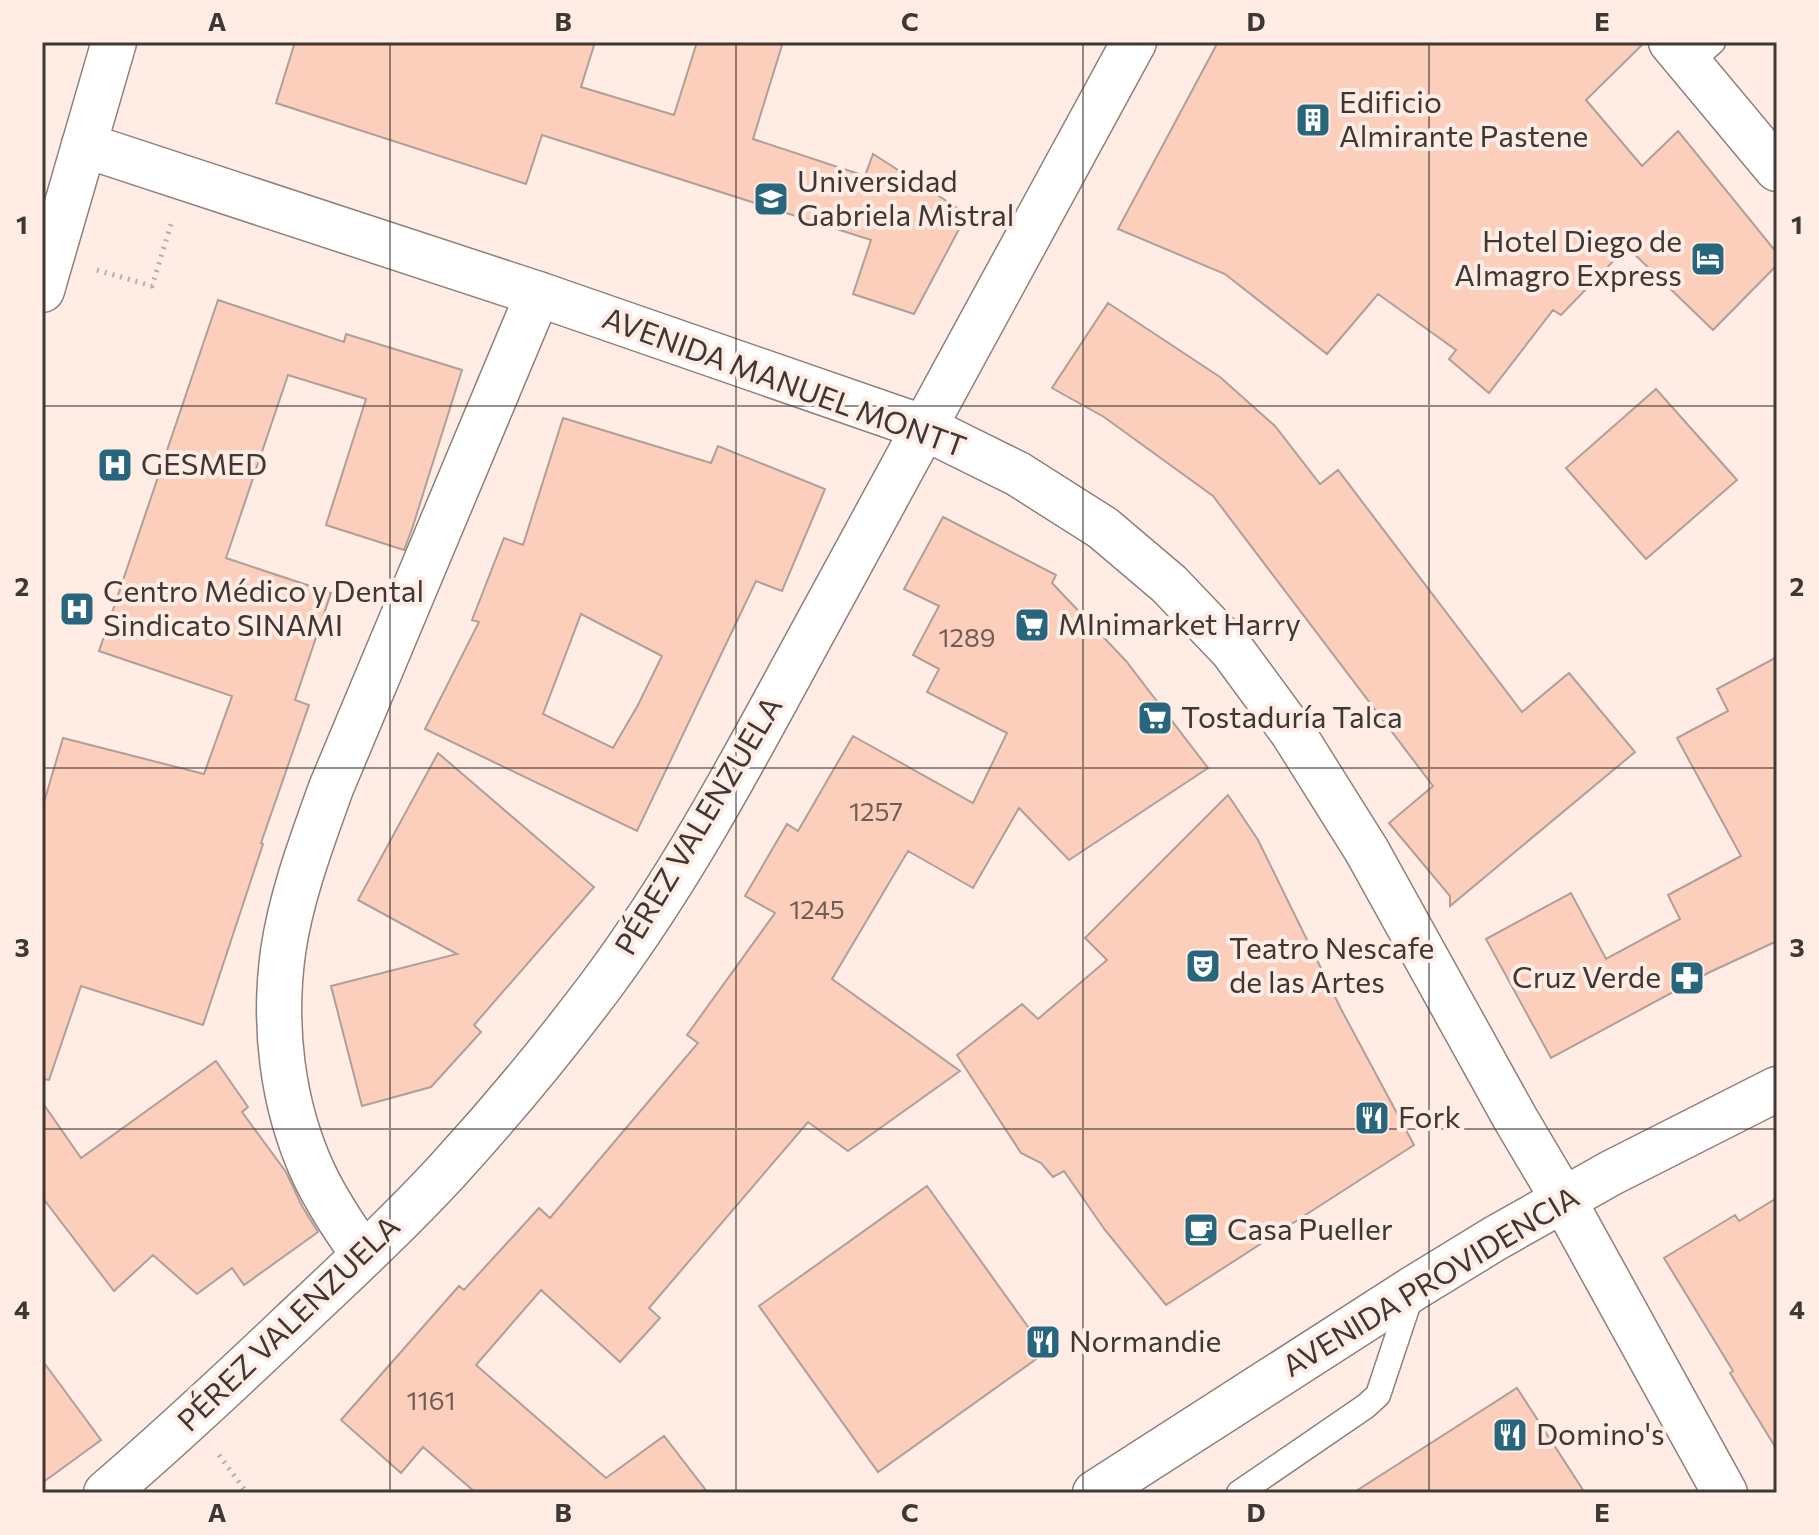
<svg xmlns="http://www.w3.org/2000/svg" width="1819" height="1535" font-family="Commissioner,sans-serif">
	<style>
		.building { fill: #fccfbc; stroke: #b09f98; stroke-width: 2; fill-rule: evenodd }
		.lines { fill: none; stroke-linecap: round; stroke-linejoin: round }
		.service-casing { stroke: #908079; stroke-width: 27 }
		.minor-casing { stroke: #908079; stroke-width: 47 }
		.tertiary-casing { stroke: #908079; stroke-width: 47 }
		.secondary-casing { stroke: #908079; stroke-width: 47 }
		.primary-casing { stroke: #908079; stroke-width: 47 }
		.path { stroke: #baaca6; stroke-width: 5; stroke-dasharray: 2 6; stroke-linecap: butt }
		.service { stroke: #fff; stroke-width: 24 }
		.minor { stroke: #fff; stroke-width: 44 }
		.tertiary { stroke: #fff; stroke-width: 44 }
		.secondary { stroke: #fff; stroke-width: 44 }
		.primary { stroke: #fff; stroke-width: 44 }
		.grid { fill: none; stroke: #3e3734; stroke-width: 2; stroke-opacity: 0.55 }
		.labels { text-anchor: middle; stroke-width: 8; stroke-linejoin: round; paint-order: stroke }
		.number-label { font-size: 26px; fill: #6e5d56 }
		.poi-label { font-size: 30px; fill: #3e3734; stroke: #ffede5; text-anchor: start }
		.street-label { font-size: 30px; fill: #3e3734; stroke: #ffede5 }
		.neatline { fill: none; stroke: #3e3734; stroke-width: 3 }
		.grid-label { font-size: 26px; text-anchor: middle; font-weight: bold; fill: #3e3734 }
	</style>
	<rect width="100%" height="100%" fill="#ffede5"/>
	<path class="building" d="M295 42H595L581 87 674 115 697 42H783L753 139 865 176 873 154 967 214 914 314 853 294 871 240 542 135 526 184 276 103Z
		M1218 42H1645L1586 100 1642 166 1678 131 1777 253V265L1713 330 1627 247 1561 315 1553 310 1489 393 1449 359 1456 350 1378 294 1327 354 1225 274 1118 229Z
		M218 300 344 342 346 334 462 370 412 529 404 550 326 525 366 399 288 375 226 558 331 593 295 700 309 705 261 843 263 844 203 1025 81 986 49 1080 42 1079V809L63 738 204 774 232 696 99 651Z
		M1108 303 1220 377 1275 426 1320 484 1338 470 1522 712 1569 673 1635 752 1450 906V896L1389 823 1433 786 1213 496 1104 417 1052 388Z
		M1656 389 1737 480 1646 559 1566 468Z
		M563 418 711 463 718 446 825 489 782 591 756 581 637 831 425 729 479 622 472 620 504 538 523 545ZM581 614 662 656 638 705 613 748 543 714Z
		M943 517 1056 575 1052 583 1126 661 1208 768 1069 860 1019 808 973 888 908 851 832 979 960 1071 848 1151 808 1122 649 1308 660 1318 620 1362 541 1290 476 1365 606 1478 664 1436 708 1493H476L423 1447 401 1473 341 1420 459 1286 464 1290 539 1208 550 1218 698 1043 687 1035 775 913 745 896 787 824 798 831 853 736 973 803 1007 733 927 692 939 669 913 655 939 606 904 589Z
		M1777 657V941L1710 972 1551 1058 1486 939 1571 893 1606 959 1680 919 1668 895 1741 856 1677 738 1728 711 1717 689Z
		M438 753 594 887 474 1025 481 1032 431 1087 362 1106 331 986 457 954 358 900Z
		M1228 795 1258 840 1341 1009 1414 1145 1166 1305 1105 1230 1064 1171 1053 1177 1041 1163 1021 1153 957 1055 1022 1004 1038 1019 1107 960 1085 938Z
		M216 1061 248 1107 242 1112 286 1172 302 1206 318 1232 244 1285 232 1268 197 1294 153 1255 114 1291 42 1197V1102L81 1158Z
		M927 1186 1046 1352 878 1472 759 1306Z
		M1777 1198V1450L1730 1373 1733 1371 1664 1258 1735 1215 1739 1221Z
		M42 1360 101 1440 42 1483Z
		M1517 1388 1585 1493H1353Z"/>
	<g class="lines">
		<defs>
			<path id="service" d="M1689 63 1713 42
				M1239 1493 1366 1406 1378 1395 1413 1290"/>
			<path id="minor" d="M1671 42 1777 169
				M364 1255C345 1229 327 1202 313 1172 282 1104 273 1026 283 952 291 896 312 841 331 788L538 294
				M106 1493C170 1438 231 1381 292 1323 345 1273 398 1224 447 1171 501 1112 554 1048 602 984 692 863 760 728 832 597 934 412 1034 227 1134 42"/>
			<path id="tertiary" d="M84 145 538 294 925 428 1018 474 1103 528 1169 584 1232 650 1293 733 1367 851 1515 1118 1563 1199"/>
			<path id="secondary" d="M1563 1199 1725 1493"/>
			<path id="primary" d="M42 290 114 42
				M1095 1493 1414 1288 1494 1239 1611 1173 1777 1089"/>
		</defs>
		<use href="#service" class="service-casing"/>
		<use href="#minor" class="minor-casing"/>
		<use href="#tertiary" class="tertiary-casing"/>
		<use href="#secondary" class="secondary-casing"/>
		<use href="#primary" class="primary-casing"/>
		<path class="path" d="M97 270 152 286 172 221
			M219 1455 247 1493"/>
		<use href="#service" class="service"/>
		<use href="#minor" class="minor"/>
		<use href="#tertiary" class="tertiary"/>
		<use href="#secondary" class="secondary"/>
		<use href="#primary" class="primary"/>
	</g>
	<path class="grid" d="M390 42V1493M736 42V1493M1083 42V1493M1429 42V1493M42 406H1777M42 768H1777M42 1129H1777"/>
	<defs>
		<symbol id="building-square" viewBox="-11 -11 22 22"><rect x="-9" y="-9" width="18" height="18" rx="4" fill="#27667c" stroke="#ffede5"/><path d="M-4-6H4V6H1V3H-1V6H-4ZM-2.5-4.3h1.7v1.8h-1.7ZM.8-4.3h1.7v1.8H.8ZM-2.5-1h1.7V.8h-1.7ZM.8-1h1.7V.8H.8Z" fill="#fff"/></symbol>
		<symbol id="university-square" viewBox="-11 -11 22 22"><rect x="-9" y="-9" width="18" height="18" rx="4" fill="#27667c" stroke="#ffede5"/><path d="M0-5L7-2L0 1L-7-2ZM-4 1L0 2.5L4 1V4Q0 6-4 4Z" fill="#fff"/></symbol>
		<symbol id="hotel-square" viewBox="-11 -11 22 22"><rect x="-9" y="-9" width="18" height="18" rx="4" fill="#27667c" stroke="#ffede5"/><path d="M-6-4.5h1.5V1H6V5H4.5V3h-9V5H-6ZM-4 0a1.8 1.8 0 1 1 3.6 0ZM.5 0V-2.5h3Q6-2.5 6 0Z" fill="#fff"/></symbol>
		<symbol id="hospital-square" viewBox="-11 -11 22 22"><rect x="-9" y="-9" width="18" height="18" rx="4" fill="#27667c" stroke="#ffede5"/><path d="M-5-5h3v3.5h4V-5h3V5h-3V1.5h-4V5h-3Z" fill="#fff"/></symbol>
		<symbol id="supermarket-square" viewBox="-11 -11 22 22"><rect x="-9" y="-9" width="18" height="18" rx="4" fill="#27667c" stroke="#ffede5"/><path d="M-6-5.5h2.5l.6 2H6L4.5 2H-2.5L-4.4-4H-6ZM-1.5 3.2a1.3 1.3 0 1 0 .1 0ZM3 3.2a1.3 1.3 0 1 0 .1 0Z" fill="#fff"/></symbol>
		<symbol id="theatre-square" viewBox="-11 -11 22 22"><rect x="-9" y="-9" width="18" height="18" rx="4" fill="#27667c" stroke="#ffede5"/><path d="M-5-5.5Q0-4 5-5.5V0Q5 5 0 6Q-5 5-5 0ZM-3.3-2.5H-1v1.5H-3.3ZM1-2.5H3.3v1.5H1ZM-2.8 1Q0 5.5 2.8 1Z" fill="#fff"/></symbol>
		<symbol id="pharmacy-square" viewBox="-11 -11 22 22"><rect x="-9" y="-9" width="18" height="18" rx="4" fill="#27667c" stroke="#ffede5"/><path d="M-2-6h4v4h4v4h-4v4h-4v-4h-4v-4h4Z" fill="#fff"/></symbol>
		<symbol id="restaurant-square" viewBox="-11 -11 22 22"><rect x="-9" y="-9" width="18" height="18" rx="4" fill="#27667c" stroke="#ffede5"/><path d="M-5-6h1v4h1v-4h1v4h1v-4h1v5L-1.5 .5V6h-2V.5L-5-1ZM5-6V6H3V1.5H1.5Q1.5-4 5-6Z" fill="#fff"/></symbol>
		<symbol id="cafe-square" viewBox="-11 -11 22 22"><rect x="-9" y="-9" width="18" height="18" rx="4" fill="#27667c" stroke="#ffede5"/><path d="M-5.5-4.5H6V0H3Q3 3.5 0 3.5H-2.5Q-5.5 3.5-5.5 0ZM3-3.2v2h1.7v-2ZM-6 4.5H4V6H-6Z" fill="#fff"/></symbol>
	</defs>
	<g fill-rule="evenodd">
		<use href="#building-square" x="1293" y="100" width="40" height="40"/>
		<use href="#university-square" x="751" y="179" width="40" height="40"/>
		<use href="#hotel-square" x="1688" y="239" width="40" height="40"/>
		<use href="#hospital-square" x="95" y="445" width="40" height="40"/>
		<use href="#hospital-square" x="57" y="589" width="40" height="40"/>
		<use href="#supermarket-square" x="1012" y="605" width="40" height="40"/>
		<use href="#supermarket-square" x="1135" y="698" width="40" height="40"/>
		<use href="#theatre-square" x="1183" y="946" width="40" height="40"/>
		<use href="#pharmacy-square" x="1667" y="958" width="40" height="40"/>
		<use href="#restaurant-square" x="1352" y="1098" width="40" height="40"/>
		<use href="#cafe-square" x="1181" y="1210" width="40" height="40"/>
		<use href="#restaurant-square" x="1023" y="1322" width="40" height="40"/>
		<use href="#restaurant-square" x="1490" y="1415" width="40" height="40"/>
	</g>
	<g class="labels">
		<g class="number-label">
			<text x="967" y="647">1289</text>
			<text x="876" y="821">1257</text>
			<text x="817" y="919">1245</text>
			<text x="431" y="1410">1161</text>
		</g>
		<g class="poi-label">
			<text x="1339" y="113">Edificio<tspan x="1339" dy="34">Almirante Pastene</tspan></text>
			<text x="797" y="192">Universidad<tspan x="797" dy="34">Gabriela Mistral</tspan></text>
			<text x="1682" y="252" text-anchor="end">Hotel Diego de<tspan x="1682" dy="34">Almagro Express</tspan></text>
			<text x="141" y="475">GESMED</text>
			<text x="103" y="602">Centro Médico y Dental<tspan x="103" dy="34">Sindicato SINAMI</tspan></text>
			<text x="1058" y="635">MInimarket Harry</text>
			<text x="1181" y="728">Tostaduría Talca</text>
			<text x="1229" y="959">Teatro Nescafe<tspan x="1229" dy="34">de las Artes</tspan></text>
			<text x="1661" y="988" text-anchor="end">Cruz Verde</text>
			<text x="1398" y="1128">Fork</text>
			<text x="1227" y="1240">Casa Pueller</text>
			<text x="1069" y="1352">Normandie</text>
			<text x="1536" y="1445">Domino's</text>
		</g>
		<g class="street-label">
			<text transform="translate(784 383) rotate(20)" y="10">AVENIDA MANUEL MONTT</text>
			<text transform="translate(699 826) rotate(-59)" y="10">PÉREZ VALENZUELA</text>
			<text transform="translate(1431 1282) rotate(-31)" y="10">AVENIDA PROVIDENCIA</text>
			<text transform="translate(289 1324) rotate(-44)" y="10">PÉREZ VALENZUELA</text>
		</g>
	</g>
	<rect width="1819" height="1535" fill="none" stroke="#ffede5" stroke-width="88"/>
	<rect x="44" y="44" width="1731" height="1447" class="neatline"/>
	<g class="grid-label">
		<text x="217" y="31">A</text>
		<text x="563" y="31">B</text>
		<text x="910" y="31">C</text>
		<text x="1256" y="31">D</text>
		<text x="1602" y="31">E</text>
		<text x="22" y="234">1</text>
		<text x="1797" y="234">1</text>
		<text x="22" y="596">2</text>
		<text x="1797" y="596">2</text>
		<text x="22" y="957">3</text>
		<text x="1797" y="957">3</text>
		<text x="22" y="1319">4</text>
		<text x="1797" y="1319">4</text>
		<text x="217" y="1522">A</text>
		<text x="563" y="1522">B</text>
		<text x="910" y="1522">C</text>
		<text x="1256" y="1522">D</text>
		<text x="1602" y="1522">E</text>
	</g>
</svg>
